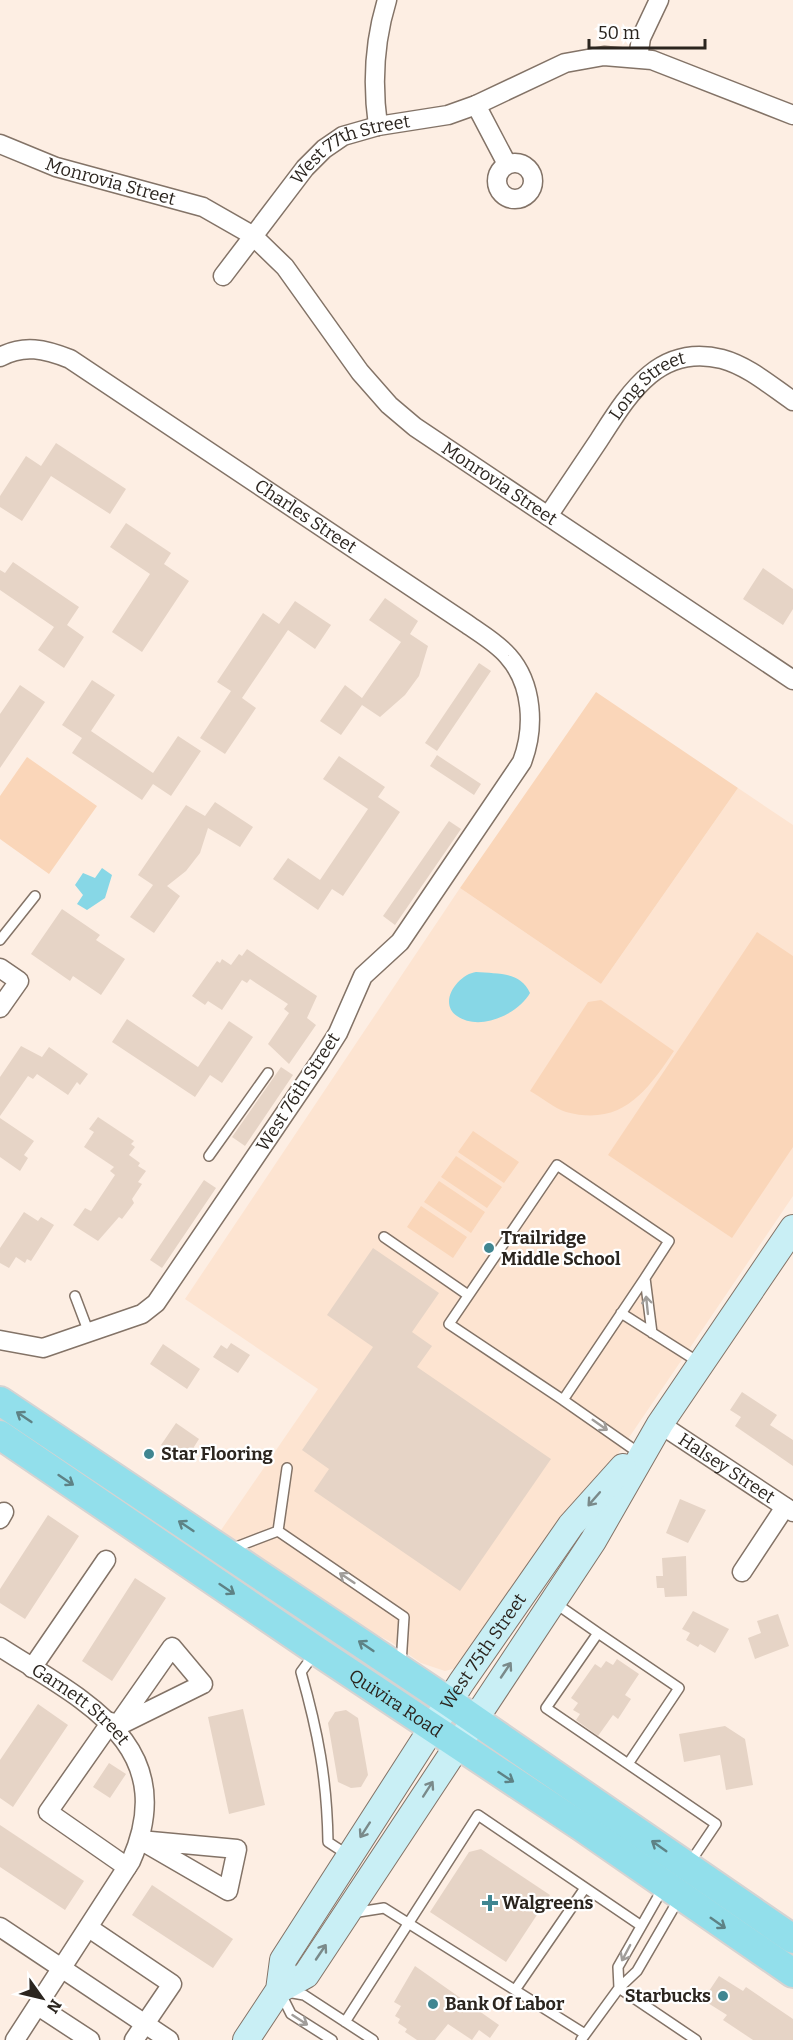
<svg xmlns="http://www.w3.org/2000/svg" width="793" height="2040" font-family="Bitter,serif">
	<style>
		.built { fill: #fde4d1 }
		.green { fill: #fad6b9 }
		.water { fill: #87d7e6 }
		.building { fill: #e6d4c6 }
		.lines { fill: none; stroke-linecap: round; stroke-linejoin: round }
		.service-casing { stroke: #837367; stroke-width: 12 }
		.minor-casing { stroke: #837367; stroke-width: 21 }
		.secondary-casing { stroke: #837367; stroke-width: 28 }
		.primary-casing { stroke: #d5d3d2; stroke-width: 32 }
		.service { stroke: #fff; stroke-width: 9 }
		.minor { stroke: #fff; stroke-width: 18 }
		.secondary { stroke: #c9eff5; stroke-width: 26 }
		.primary { stroke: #92dfeb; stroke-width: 28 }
		.oneway { stroke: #a09d9a }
		.oneway2 { stroke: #5e8285 }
		.oneway3 { stroke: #7a8a8a }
		.poi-dot { fill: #408691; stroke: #fff; stroke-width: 2 }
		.labels { text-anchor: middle; stroke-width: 4.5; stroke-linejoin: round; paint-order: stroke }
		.street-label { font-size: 18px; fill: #2b251f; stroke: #fff }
		.poi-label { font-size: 18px; font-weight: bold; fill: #2b251f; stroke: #fff; text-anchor: start }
	</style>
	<rect width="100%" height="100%" fill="#fdeee3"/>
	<path class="built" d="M738 788 793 825V1196L611 1464 456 1668 445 1671 421 1663 391 1642 334 1613 217 1536 318 1389 185 1299 460 888 601 984Z"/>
	<path class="green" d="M596 692 738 788 601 984 460 888Z
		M27 757 97 806 49 874 0 839V796Z
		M757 932 793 956V1147L732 1238 608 1155Z
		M601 1000 674 1051C647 1091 622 1127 566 1112 554 1108 541 1097 530 1091L588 1002Z
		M473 1131 519 1162 504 1183 458 1152Z
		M456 1156 502 1187 487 1208 441 1177Z
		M439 1181 485 1212 471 1233 424 1202Z
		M421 1206 467 1237 453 1258 407 1227Z"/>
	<path class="water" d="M102 868 112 875 105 898 87 910 77 904 83 895 75 885 83 873 95 878Z
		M476 972C497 974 520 971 530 993 518 1014 480 1032 457 1016 437 1002 459 974 476 972Z"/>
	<path class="building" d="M56 443 126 489 110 514 51 476 22 521 0 507V496L26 456 41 466Z
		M126 523 171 553 164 564 189 581 142 652 112 632 150 574 110 547Z
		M13 562 79 607 67 625 84 637 64 668 38 650 54 627 0 590V570L5 573Z
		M763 568 793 589V609L783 625 743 599Z
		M385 598 418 621 410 634 428 646 419 676 405 695 380 717 362 705 341 735 320 721 345 685 362 698 401 642 369 620Z
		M295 601 331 625 315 649 288 630 242 698 256 708 225 754 200 738 231 691 217 682 263 613 279 624Z
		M479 663 491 671 437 751 425 743Z
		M92 680 115 695 91 731 153 773 178 736 201 751 171 796 153 784 142 800 72 753 82 738 62 725Z
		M20 685 45 702 0 768V714Z
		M437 755 481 784 474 795 430 766Z
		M339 756 385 787 378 797 400 812 343 896 332 889 318 910 273 879 288 858 320 880 368 809 323 779Z
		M215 802 253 827 240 847 208 828 200 853 186 871 167 886 180 896 154 933 130 917 153 885 138 875 186 805 205 816Z
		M449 821 461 829 395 925 383 916Z
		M62 909 100 935 96 940 125 959 101 995 73 976 70 981 31 954Z
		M247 949 317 996 307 1018 316 1025 289 1064 268 1044 289 1013 284 1009 288 1004 250 979 247 983 242 980 222 1010 208 1001 205 1005 192 996 217 961 220 963 222 959 231 965 239 954 242 956Z
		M127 1019 198 1067 229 1021 253 1037 222 1083 210 1075 195 1097 112 1042Z
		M21 1046 42 1057 49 1047 88 1074 80 1085 77 1082 68 1095 37 1074 33 1079 28 1076 0 1116V1077Z
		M281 1067 293 1075 245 1146 232 1137Z
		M98 1117 134 1141 131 1144 135 1147 129 1155 140 1163 138 1166 146 1171 138 1182 142 1184 132 1199 134 1203 122 1219 119 1217 98 1241 73 1225 85 1208 91 1211 115 1175 110 1171 114 1167 84 1147 94 1132 89 1129Z
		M0 1118 34 1141 24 1155 28 1158 20 1171 0 1157Z
		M204 1180 216 1188 162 1268 150 1260Z
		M24 1212 38 1221 41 1217 54 1225 31 1261 27 1259 25 1263 16 1257 9 1268 0 1263V1248Z
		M373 1248 439 1293 412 1332 432 1346 417 1367 551 1459 460 1591 314 1491 329 1469 302 1450 373 1347 327 1315Z
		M231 1343 250 1355 238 1373 213 1357 221 1345 227 1349Z
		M163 1344 200 1369 187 1389 150 1364Z
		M742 1392 777 1415 770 1425 793 1440V1466L735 1426 741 1417 730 1410Z
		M176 1423 199 1439 185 1461 161 1445Z
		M680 1499 706 1510 688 1543 666 1533Z
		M48 1515 79 1536 25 1619 0 1603V1589Z
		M686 1556 687 1596 665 1597 664 1588H657L656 1576H663L662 1558Z
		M135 1578 166 1598 112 1681 82 1661Z
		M693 1611 729 1629 715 1653 700 1644 698 1647 686 1640 690 1633 682 1629Z
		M778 1614 789 1646 755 1659 748 1638 761 1633 757 1621Z
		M617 1659 639 1674 625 1695 631 1699 618 1719 613 1715 598 1736 576 1720 580 1714 573 1710 578 1703 571 1698 595 1664 601 1668 606 1661 613 1665Z
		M38 1704 68 1725 13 1807 0 1798V1760Z
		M243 1709 265 1805 229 1814 208 1717Z
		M346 1710 358 1718 368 1775 361 1787 351 1788 338 1782 328 1723 335 1712Z
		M725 1726 745 1739 753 1785 726 1790 720 1755 684 1762 679 1734Z
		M109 1763 126 1774 110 1798 93 1787Z
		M0 1825 84 1881 65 1910 0 1867Z
		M481 1849 550 1895 506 1962 430 1912 469 1852Z
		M152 1885 233 1939 213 1968 132 1915Z
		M415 1966 499 2025 490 2038 479 2030 472 2040 448 2024 435 2040H417L405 2032 407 2029 398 2023 400 2019 395 2016 401 2006 394 2002Z
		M719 1976 743 1991 746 1987 793 2019V2040H753L723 2020 727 2015 703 2000Z"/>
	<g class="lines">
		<defs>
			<path id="service" d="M0 940 35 896
				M209 1156 268 1073
				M384 1237 468 1295
				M645 1278 563 1400 449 1324 557 1165 669 1241 645 1278 652 1333
				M75 1296 89 1333
				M621 1313 700 1363
				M563 1400 636 1451
				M278 1531 287 1468
				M231 1549 278 1531 404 1617 401 1664
				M555 1603 598 1633 546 1708 716 1824 689 1864
				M598 1633 679 1688 628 1764
				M315 1653 301 1672C318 1732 327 1779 328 1842L348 1855
				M352 1913 384 1908 585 2034
				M619 1988 618 1967 663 1888
				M619 1988 696 2040
				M515 1990 585 1888
				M280 1992 291 2014 332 2040
				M287 1992 304 1995 373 2040
				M345 2022 478 1815 640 1925
				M581 2040 619 1988 637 1971 680 1897"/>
			<g id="minor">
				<path d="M638 58 641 38 659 0"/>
				<path d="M476 105 507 164"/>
				<path d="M378 126C372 83 374 42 387 0"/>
				<path id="s1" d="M0 144 56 167 203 207 252 235 285 267 360 372 389 405 415 427 793 680"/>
				<circle cx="515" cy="181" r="18"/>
				<path id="s2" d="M223 276 305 168 324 149 343 136 378 126 448 115 476 105 565 63 604 56 652 60 793 115"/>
				<path id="s3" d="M0 357C24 344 45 349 70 359L467 624C481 634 497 643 508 656 533 684 535 728 522 762L400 942 363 976 338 1033 319 1063 156 1303 142 1314 43 1348 0 1340"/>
				<path id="s4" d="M548 516C565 491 582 465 599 440 628 395 658 343 722 359 748 366 771 386 793 401"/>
				<path d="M0 968 19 981 0 1008"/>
				<path id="s5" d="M660 1424 793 1512"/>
				<path d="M0 1519 4 1512"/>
				<path d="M742 1572 785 1507"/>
				<path id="s6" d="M0 1647C82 1700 182 1744 131 1861L15 2040"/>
				<path d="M172 1647 203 1684 116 1727Z"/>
				<path d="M32 1668 106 1560"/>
				<path d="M111 1722 48 1812 127 1867"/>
				<path d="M140 1840 237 1849 228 1891Z"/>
				<path d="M0 1927 169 2040"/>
				<path d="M89 1928 172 1984 134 2040"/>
				<path d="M38 2006 90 2040"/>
			</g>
			<g id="secondary">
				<path d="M279 1990 306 1975 593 1541 660 1424 793 1228"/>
				<path id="s7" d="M246 2040 279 1990 283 1960 461 1683 571 1525 623 1467"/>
			</g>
			<g id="primary">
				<path d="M0 1401 449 1702 793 1939"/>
				<path id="s8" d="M0 1435 317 1651 582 1827 793 1973"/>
			</g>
		</defs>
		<use href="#service" class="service-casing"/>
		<use href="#minor" class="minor-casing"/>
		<use href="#secondary" class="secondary-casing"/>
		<use href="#primary" class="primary-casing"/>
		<use href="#service" class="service"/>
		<use href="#minor" class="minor"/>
		<use href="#secondary" class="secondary"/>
		<use href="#primary" class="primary"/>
	</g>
	<defs><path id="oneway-shaft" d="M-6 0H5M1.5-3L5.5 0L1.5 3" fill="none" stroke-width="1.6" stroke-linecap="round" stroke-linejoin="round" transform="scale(1.5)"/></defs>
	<g class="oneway">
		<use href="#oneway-shaft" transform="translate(647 1305) rotate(-96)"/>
		<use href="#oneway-shaft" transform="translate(600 1425) rotate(35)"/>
		<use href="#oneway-shaft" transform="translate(347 1578) rotate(-146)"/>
		<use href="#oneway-shaft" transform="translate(626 1953) rotate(118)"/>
		<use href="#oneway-shaft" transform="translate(300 2020) rotate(33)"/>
	</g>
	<g class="oneway2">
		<use href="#oneway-shaft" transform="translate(24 1417) rotate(-146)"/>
		<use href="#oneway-shaft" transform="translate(66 1480) rotate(34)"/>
		<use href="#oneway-shaft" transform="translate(186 1526) rotate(-146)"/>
		<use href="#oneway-shaft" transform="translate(227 1589) rotate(34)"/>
		<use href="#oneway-shaft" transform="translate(366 1646) rotate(-146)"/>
		<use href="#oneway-shaft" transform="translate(506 1777) rotate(33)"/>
		<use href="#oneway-shaft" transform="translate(659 1846) rotate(-145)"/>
		<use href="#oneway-shaft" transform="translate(718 1923) rotate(35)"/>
	</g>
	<g class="oneway3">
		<use href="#oneway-shaft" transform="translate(594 1499) rotate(131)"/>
		<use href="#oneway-shaft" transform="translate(506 1670) rotate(-56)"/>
		<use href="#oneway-shaft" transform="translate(428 1789) rotate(-57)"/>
		<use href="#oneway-shaft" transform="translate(365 1830) rotate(123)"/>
		<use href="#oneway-shaft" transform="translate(321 1952) rotate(-56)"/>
	</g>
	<g class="poi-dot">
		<circle cx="489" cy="1248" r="6"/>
		<circle cx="149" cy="1454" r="6"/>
		<path d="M487 1894h6v6h6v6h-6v6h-6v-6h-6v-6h6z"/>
		<circle cx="723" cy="1996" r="6"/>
		<circle cx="433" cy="2004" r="6"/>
	</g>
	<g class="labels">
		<g class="street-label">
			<text dy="6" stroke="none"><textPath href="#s2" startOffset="186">West 77th Street</textPath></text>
			<text dy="6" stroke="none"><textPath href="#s1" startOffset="117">Monrovia Street</textPath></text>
			<text dy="6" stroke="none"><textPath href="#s4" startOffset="166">Long Street</textPath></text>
			<text dy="6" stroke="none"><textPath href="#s1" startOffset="624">Monrovia Street</textPath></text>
			<text dy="6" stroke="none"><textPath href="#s3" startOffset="356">Charles Street</textPath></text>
			<text transform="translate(298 1092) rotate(-57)" y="6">West 76th Street</text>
			<text dy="6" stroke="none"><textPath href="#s5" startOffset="80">Halsey Street</textPath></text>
			<text dy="6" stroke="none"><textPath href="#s7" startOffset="458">West 75th Street</textPath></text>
			<text dy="6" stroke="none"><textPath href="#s8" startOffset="478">Quivira Road</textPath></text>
			<text dy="6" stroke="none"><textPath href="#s6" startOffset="99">Garnett Street</textPath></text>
		</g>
		<g class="poi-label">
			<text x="501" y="1244">Trailridge<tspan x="501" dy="21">Middle School</tspan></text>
			<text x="161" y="1460">Star Flooring</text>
			<text x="502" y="1909">Walgreens</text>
			<text x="711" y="2002" text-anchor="end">Starbucks</text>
			<text x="445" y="2010">Bank Of Labor</text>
		</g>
	</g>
	<g transform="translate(42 1998) rotate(124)" stroke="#ffffff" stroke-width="4.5" paint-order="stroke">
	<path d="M0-4.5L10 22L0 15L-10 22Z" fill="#2b251f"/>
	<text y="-9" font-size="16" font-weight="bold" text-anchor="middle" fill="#2b251f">N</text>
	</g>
	<path d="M589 39v9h116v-9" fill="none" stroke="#2b251f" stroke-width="3"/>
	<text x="598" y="39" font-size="18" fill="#2b251f" stroke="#ffffff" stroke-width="4.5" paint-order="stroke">50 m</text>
</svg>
